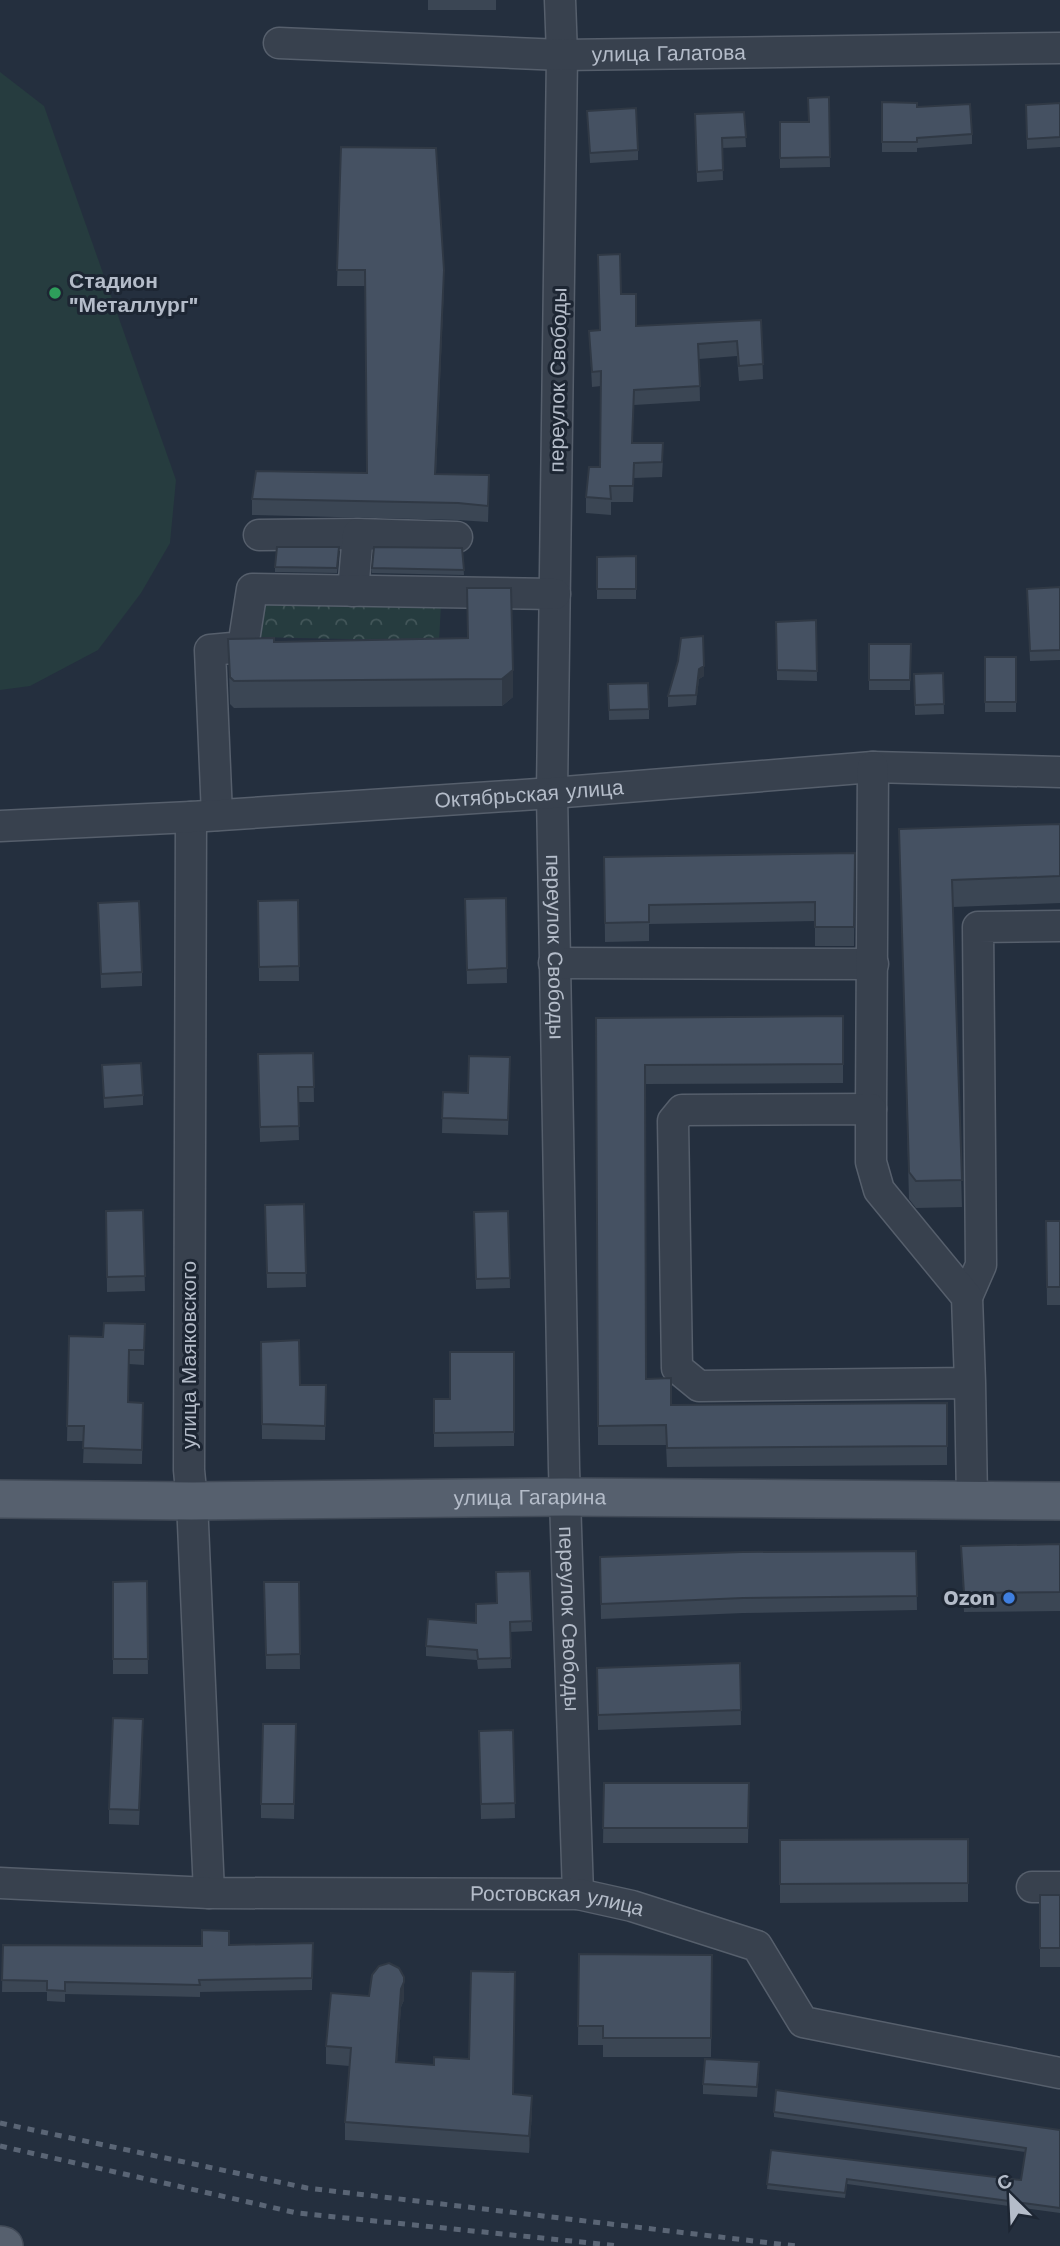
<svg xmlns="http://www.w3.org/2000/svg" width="1060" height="2246" font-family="'Work Sans',sans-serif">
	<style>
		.park { fill: url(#park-crowns) }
		.pitch { fill: #263c3f }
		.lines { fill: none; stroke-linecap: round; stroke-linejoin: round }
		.minor-casing { stroke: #565f6c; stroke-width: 33 }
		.major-casing { stroke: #414a57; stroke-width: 40 }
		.minor { stroke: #38414e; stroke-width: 30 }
		.major { stroke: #56606e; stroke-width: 37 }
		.rail { stroke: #5a6575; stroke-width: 5; stroke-dasharray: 7 7; stroke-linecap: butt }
		.wall { fill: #3b4654 }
		.shaded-wall { fill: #303945 }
		.building { fill: #455162; stroke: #303945; stroke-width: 2 }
		.leisure-dot { fill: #2e9e5b; stroke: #1d2633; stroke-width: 2.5 }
		.shop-dot { fill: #3f7fe0; stroke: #1d2633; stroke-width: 2.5 }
		.labels { text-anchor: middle; stroke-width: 6; stroke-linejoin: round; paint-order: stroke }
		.street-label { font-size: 21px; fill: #b4bcc9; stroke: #1d2633 }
		.poi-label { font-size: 21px; font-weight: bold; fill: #b4bcc9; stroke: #1d2633; text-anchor: start }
	</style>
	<defs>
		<pattern id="park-crowns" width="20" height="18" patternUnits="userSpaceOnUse" patternTransform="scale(1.75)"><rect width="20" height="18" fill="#263c3f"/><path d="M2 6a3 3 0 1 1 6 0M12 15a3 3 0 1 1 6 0" fill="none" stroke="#435659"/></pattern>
	</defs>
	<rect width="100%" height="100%" fill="#242f3e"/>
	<path class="park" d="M256 595 441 604 439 641 250 637Z"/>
	<path class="pitch" d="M0 72 44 106 176 480 170 543 141 593 98 650 30 686 0 690Z"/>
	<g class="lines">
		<defs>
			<g id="minor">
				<path id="s1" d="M560 0 562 55 552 793 564 1468 578 1894"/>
				<path id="s2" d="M279 43 562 55 1060 48"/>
				<path d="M259 535 358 534"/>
				<path d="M353 591 358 534 457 537"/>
				<path d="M217 815 210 650 243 647 252 589 555 594"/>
				<path d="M191 817 189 1470 192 1501 209 1893"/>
				<path id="s3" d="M0 826 191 817 552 793 873 767 1060 772"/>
				<path d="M554 963 873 964"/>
				<path d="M871 1109 873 767"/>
				<path d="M967 1297 981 1265 978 927 1060 926"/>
				<path d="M970 1383 967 1297 879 1190 871 1162V1109L682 1110 673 1121 677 1368 699 1386 970 1383 972 1500"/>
				<path id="s4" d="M0 1883 209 1893 578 1894 632 1906 757 1946 803 2022 1060 2073"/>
				<path d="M1032 1887H1060"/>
			</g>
			<g id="major">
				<path id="s5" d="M0 1499 192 1501 565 1497 1060 1501"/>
				<path d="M0 2245 4 2246"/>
			</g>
		</defs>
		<use href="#minor" class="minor-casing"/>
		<use href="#major" class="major-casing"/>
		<use href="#minor" class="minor"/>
		<use href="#major" class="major"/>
		<path class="rail" d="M0 2123 307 2188 796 2246
			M0 2146 297 2213 620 2246"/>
	</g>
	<path class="wall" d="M428 0H496V10H428Z
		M829 97 830 167 780 168V122H808Z
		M882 102 917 107 972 134V144L917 148V152H882Z
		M1060 103V147L1027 149 1026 105Z
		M587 111 638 150V160L590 163Z
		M744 112 746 147 722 148 723 180 697 182 695 114Z
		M341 147 444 286 436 474 489 491 488 522 458 520 252 515V499L367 473 365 286H337Z
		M621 294 636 326 761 320 763 379 739 381 737 356 699 359 700 401 634 405 632 443 663 459 662 477 634 478 633 502H611V515L586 513V497L600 467 601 386 592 387 589 331 599 330Z
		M462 548 464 575 372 573V568Z
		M339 552 337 573 275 572V567Z
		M597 557 636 589V599H597Z
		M1060 587V660L1030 661 1027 599Z
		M467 588 513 697 502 706 234 708 230 704 228 639 274 642 467 638Z
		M816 620 817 681 777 680 776 622Z
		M869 644H911L910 690H869Z
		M985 657H1016V712H985Z
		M678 661 704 676 699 679 696 705 668 707V696Z
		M943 673 944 714 915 715 914 674Z
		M608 684 649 709V719L609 720Z
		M1060 824V903L953 907 962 1207 916 1208 909 1199 899 829Z
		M855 853 854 946H815V921L649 924V941L605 942 604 857Z
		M506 898 507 983 467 984 465 899Z
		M298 900 299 981H259L258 901Z
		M98 903 142 972V986L101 988Z
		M843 1016V1083L645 1084 646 1379 671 1405 947 1403V1465L667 1467 666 1445H598L596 1018Z
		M313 1053 314 1102H298L299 1140 260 1142 258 1054Z
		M510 1057 508 1135 442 1133 443 1092 468 1093Z
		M102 1065 143 1095V1105L104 1108Z
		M304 1204 306 1287 267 1288 265 1205Z
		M143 1210 145 1291 107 1292 106 1211Z
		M508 1211 510 1288 476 1289 474 1212Z
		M1046 1221H1060V1305H1047Z
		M145 1324 144 1365 129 1364 128 1402 143 1403 142 1464 83 1463 84 1441H67L69 1336 103 1337Z
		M261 1342 300 1385H326L325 1440 262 1439Z
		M514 1352V1446L434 1447V1399H450Z
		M1060 1544V1611L964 1612 961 1546Z
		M916 1551 917 1610 743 1613 601 1619 600 1557Z
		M530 1571 532 1631 510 1632 511 1668 478 1669 477 1660 426 1656V1646L476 1623Z
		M147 1581 148 1674H113V1582Z
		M264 1582H299L300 1669H266Z
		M740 1663 741 1725 598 1730 597 1668Z
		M296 1724 294 1819 261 1818V1804Z
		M513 1730 515 1818 481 1819 479 1731Z
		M143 1734 139 1825 109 1824V1809Z
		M604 1783H749L748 1843H603Z
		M968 1839V1902L780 1903V1840Z
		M1040 1895H1060V1967H1040Z
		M313 1943 312 1990 200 1992V1997L65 1994V2002L47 2001V1992H2L3 1945 202 1946Z
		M579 1954 712 1955 711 2057H603V2045H578Z
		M404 1977V2000L401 2007 397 2062 513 2094 532 2114 529 2153 345 2140V2122L349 2066 326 2064V2046L369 1996Z
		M759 2072 757 2097 703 2094V2084Z
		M774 2112 1060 2130V2213L847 2184 845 2198 767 2189 771 2150 1021 2180 1025 2152 774 2117Z"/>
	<path class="shaded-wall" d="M444 270V286L435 490V474Z
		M704 666V676L699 679 696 705 699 669Z
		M513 670V697L502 706V679Z
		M404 1982V2000L401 2007 396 2080V2062L401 1989Z
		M532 2096V2114L529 2153V2136Z"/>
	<path class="building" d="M829 97 830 157 780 158V122H809L808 98Z
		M882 102 917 103V107L970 104 972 134 917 138V142H882Z
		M1060 103V137L1027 139 1026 105Z
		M636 108 638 150 590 153 587 111Z
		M744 112 746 137 722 138 723 170 697 172 695 114Z
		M341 147 436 148 444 270 435 474 489 475 488 506 458 503 252 499 256 471 367 473 365 270H337Z
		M620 254 621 294H636V326L761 320 763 364 739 366 737 341 698 344 700 386 634 390 632 443H663L662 462 634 463 633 486H610L611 499 586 497 589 467H600L601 371 592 372 589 331 600 330 598 255Z
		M277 547H339L337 568 275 567Z
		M374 547 462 548 464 570 372 568Z
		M636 556V589H597V557Z
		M1060 587V650L1030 651 1027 589Z
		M467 588H511L513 670 502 679 234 681 230 677 228 639 274 638V642L468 638Z
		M816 620 817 671 777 670 776 622Z
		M703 636 704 666 699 669 696 695 668 696 678 661 681 638Z
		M869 644H911L910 680H869Z
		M985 657H1016V702H985Z
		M943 673 944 704 915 705 914 674Z
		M648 683 649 709 609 710 608 684Z
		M1060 824V876L952 880 962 1180 916 1181 909 1172 899 829Z
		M855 853 854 927H815V902L649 905V922L605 923 604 857Z
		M506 898 507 968 467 970 465 899Z
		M298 900 299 966 259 967 258 901Z
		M139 901 142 972 101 974 98 903Z
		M843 1016V1064L645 1065 646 1379 671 1378V1405L947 1403V1446L667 1448 666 1425 598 1426 596 1018Z
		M313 1053 314 1087H298L299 1126 260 1127 258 1054Z
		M469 1056 510 1057 508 1120 442 1118 443 1092 468 1093Z
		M141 1063 143 1095 104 1098 102 1065Z
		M304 1204 306 1273H267L265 1205Z
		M143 1210 145 1276 107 1277 106 1211Z
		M508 1211 510 1278 476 1279 474 1212Z
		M1046 1221H1060V1287H1047Z
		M104 1323 145 1324 144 1350H129L128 1402 143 1403 142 1450 83 1448 84 1426H67L69 1336 103 1337Z
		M299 1340 300 1385H326L325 1426 262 1424 261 1342Z
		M450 1352H514V1432L434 1433V1399H450Z
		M1060 1544V1592L964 1593 961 1546Z
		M916 1551 917 1596 743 1598 601 1604 600 1557 742 1552Z
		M530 1571 532 1621 510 1622 511 1658 478 1659 477 1650 426 1646 428 1619 476 1623V1604L497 1603 496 1572Z
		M147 1581 148 1659H113V1582Z
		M264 1582H299L300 1654 266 1655Z
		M740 1663 741 1710 598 1715 597 1668Z
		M113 1718 143 1719 139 1810 109 1809Z
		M263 1724H296L294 1804H261Z
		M513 1730 515 1803 481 1804 479 1731Z
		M604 1783H749L748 1828H603Z
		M968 1839V1883L780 1884V1840Z
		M1040 1895H1060V1948H1040Z
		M202 1930 229 1931V1945L313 1943 312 1978 199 1980 200 1985 65 1982V1991L47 1990V1981L2 1980 3 1945 202 1946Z
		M579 1954 712 1955 711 2038H603V2026H578Z
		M389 1963 399 1968 404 1977V1982L401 1989 396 2062 434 2065V2057L469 2059 471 1971 515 1972 513 2094 532 2096 529 2136 345 2122 351 2048 326 2046 331 1993 369 1996 372 1975 379 1966Z
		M705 2059 759 2062 757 2087 703 2084Z
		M776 2090 1060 2130V2208L847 2179 845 2193 767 2184 771 2150 1021 2180 1026 2148 774 2112Z"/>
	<circle class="leisure-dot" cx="55" cy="293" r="7"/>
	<circle class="shop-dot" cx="1009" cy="1598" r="7"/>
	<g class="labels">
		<g class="street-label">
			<text dy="7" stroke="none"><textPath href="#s2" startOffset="390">улица Галатова</textPath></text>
			<text transform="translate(558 380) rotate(-89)" y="7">переулок Свободы</text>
			<text dy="7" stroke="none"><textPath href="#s3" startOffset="530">Октябрьская улица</textPath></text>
			<text dy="7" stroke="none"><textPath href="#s1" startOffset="947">переулок Свободы</textPath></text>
			<text transform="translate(189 1355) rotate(-90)" y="7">улица Маяковского</text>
			<text dy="7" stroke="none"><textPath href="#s5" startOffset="530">улица Гагарина</textPath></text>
			<text dy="7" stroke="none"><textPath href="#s1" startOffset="1619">переулок Свободы</textPath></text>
			<text dy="7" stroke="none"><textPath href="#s4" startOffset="558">Ростовская улица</textPath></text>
		</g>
		<g class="poi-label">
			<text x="69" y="288">Стадион<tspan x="69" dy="24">"Металлург"</tspan></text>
			<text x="995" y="1605" text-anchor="end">Ozon</text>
		</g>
	</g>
	<g transform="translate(1011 2197) rotate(336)" stroke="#1d2633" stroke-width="5" paint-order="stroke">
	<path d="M0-5L12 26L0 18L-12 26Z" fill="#b4bcc9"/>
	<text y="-10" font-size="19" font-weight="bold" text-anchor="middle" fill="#b4bcc9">С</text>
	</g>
</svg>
